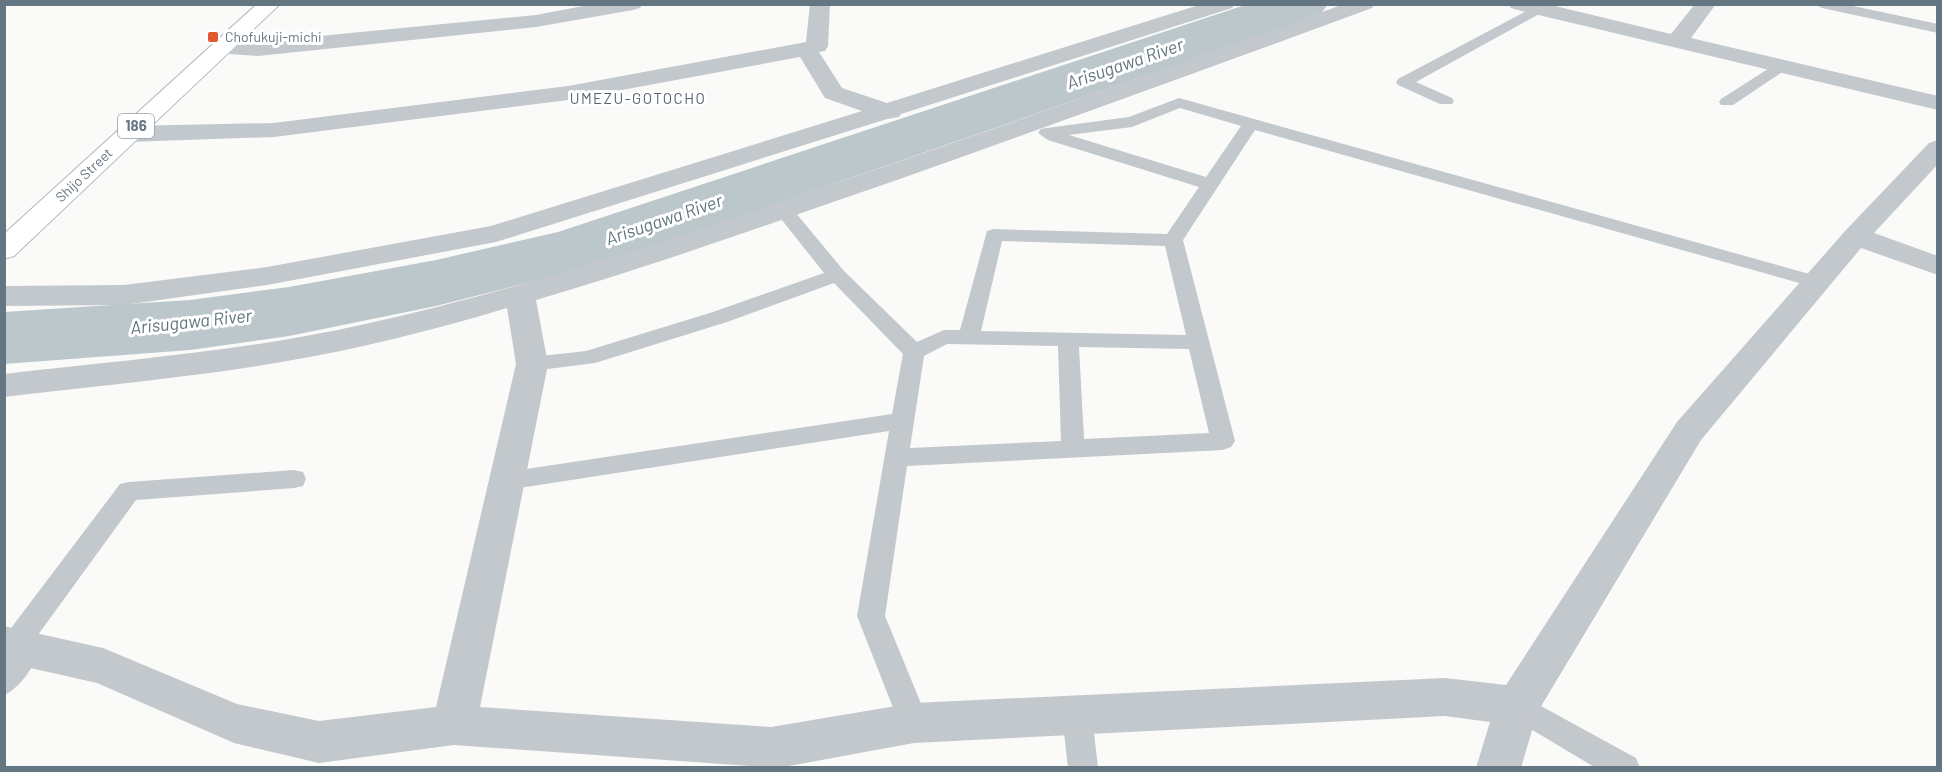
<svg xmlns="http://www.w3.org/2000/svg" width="1942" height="772" font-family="Barlow,sans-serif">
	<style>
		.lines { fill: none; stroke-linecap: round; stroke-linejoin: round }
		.river { fill: #bbc7cb; fill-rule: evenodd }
		.primary-casing { stroke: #b5babe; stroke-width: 2 }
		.lane { fill: #c3c8cc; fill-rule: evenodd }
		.street { fill: #c3c8cc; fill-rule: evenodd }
		.primary { fill: #fff; fill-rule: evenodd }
		.poi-dot { fill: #e4572e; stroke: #fff; stroke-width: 2 }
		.labels { text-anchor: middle; stroke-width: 6; stroke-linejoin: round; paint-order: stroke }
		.far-poi-label { font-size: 14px; fill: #657683; stroke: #fff; text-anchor: start }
		.far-street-label { font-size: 14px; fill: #657683; stroke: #fff }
		.far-neighbourhood-label { font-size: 15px; letter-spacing: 1.5px; fill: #57646e; stroke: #fff }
		.shield { fill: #fff; stroke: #939fa8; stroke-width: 1.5 }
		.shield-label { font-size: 15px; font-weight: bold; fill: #657683 }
		.water-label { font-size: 18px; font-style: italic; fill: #60757c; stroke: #fff }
	</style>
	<rect width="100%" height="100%" fill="#fafaf8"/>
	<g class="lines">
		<path class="river" d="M1248 4H1328L1320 15 606 263 436 306 289 336 190 350 4 364V312L190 300 289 287 436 260 558 232Z"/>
		<defs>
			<path id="primary" d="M257 4H280L14 256 4 259V234Z"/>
		</defs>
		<use href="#primary" class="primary-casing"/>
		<path class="lane" d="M1815 4H1844L1938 24V33L1822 8Z
			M1536 6 1543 10 1541 13 1416 82 1452 98 1454 101 1452 104H1440L1398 85 1396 82 1398 79Z
			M1782 60 1790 65 1788 68 1733 105H1721L1719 102 1721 99Z
			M1179 98 1824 278 1827 282 1824 286 1817 288 1810 286 1255 130 1183 240 1235 441 1231 447 1223 450 907 466 885 616 929 723 925 733 914 737 903 733 857 616 889 431 506 490 497 488 494 481 497 474 506 472 892 414 903 354 834 283 727 322 595 363 532 371 524 369 521 364 524 359 532 357 586 351 713 312 824 273 774 210 776 206H790L844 271 917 342 944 330H960L987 231 994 229 1167 234 1199 187 1048 140 1038 133 1041 129 1047 128 1129 117ZM1180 108 1241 126 1206 177 1069 135 1132 127ZM1002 241 1165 246 1186 335 981 331ZM947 344 1058 346 1061 441 910 448 924 356ZM1079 347 1189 349 1209 433 1084 439Z
			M294 470 303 472 306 479 303 486 294 488 136 500 35 639 42 649C34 665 21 688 4 695V659L7 654 4 652 5 636 120 484 129 482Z
			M1517 693 1636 758 1640 768H1596L1507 715 1502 706 1507 697Z
			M1077 701 1087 705 1092 715 1098 768H1068L1062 715 1067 705Z"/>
		<path class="street" d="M594 4H643L640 8 633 10 536 27 258 56 213 53 210 48 213 43 258 42 536 15Z
			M810 4H830L828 46 825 51 819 52 842 88 887 103 1202 4H1235L1232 8 901 114 899 117 887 119 496 242 267 285 124 305 4 306V286L124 285 267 267 491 226 862 111 825 98 800 57 568 100 274 137 128 142 119 139 115 134 119 129 128 126 274 123 568 86 806 42Z
			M1344 4H1375L1372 8C1213 67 1054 124 894 181 775 222 656 265 536 300L548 364 480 707 771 727 914 703 1445 678 1506 685 1677 422 1846 230 1929 143 1938 140V164L1874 233 1938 256V275L1861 248 1701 440 1537 713 1521 768H1476L1490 722 1445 716 914 743 778 768 454 745 319 763 234 743 97 683 4 662V626L103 648 237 704 319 721 436 707 516 364 507 308C431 331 354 350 276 363 186 378 95 386 4 397V374C125 360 247 351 365 324 530 288 689 233 848 179 1014 122 1179 64 1344 4Z
			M1508 4H1547L1671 34 1695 4H1716L1691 38 1938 96V110L1518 10 1511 8Z"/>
		<use href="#primary" class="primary"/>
	</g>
	<rect class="poi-dot" x="207" y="31" width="12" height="12" rx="3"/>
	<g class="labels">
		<g class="far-poi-label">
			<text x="225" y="42">Chofukuji-michi</text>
		</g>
		<g class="far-street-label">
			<text transform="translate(84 175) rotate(-43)" y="5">Shijo Street</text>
		</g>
		<g class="far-neighbourhood-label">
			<text x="638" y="104">UMEZU-GOTOCHO</text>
		</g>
		<rect class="shield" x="118" y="114" width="36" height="24" rx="4.5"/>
		<g class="shield-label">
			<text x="136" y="131">186</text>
		</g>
		<g class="water-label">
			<text transform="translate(1125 64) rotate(-19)" y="6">Arisugawa River</text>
			<text transform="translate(664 220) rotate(-19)" y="6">Arisugawa River</text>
			<text transform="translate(191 322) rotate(-6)" y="6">Arisugawa River</text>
		</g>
	</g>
	<rect width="1942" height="772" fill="none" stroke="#657683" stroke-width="12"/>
</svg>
